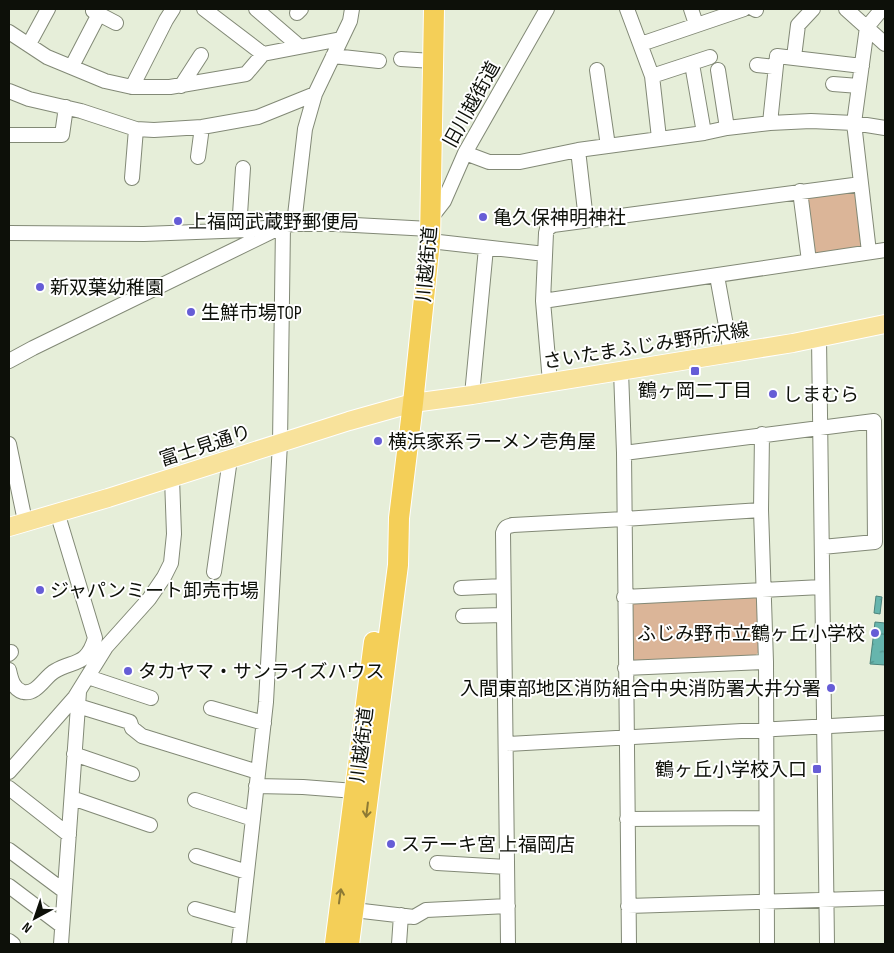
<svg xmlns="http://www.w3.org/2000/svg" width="894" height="953" font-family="'Sofia Sans Condensed','Noto Sans JP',sans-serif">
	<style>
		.park { fill: #dbb598 }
		.water { fill: url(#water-ripples); stroke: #4b847c }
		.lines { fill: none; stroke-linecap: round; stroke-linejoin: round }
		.minor-casing { stroke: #828976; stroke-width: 16 }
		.major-casing { stroke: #fff; stroke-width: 20 }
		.highway-casing { stroke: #fff; stroke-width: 22 }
		.minor { stroke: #fff; stroke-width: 14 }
		.major { stroke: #f8e29b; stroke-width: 18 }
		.highway { stroke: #f4cf58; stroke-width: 20 }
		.oneway { stroke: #8c7934 }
		.poi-dot { fill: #665dd6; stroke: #fff; stroke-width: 2 }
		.labels { text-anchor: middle; stroke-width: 4; stroke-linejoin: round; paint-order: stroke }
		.street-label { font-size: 19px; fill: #0d1009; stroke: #fff }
		.poi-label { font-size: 19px; fill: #0d1009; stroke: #fff; text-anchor: start }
	</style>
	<defs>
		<pattern id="water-ripples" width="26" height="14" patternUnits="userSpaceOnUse" patternTransform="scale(1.25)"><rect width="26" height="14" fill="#66b5ad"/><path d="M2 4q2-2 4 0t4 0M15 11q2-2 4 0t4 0" fill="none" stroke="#52928b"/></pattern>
	</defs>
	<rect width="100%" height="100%" fill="#e6eed9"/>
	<path class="park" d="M858 191 864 243 861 249 816 256 811 251 807 193Z
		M755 595 759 599 760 651 756 655 633 662 629 657 632 601Z"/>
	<path class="water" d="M876 596 882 597 880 614 874 613Z
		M875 622 885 623V665L870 664Z"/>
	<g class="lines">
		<defs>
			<path id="minor" d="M204 9 263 54
				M256 9 299 46
				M627 9 652 76 659 138
				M691 9 696 24
				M754 9 756 10
				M846 9 885 44
				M93 11 116 23
				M297 13 301 9
				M9 32 47 57 105 81 132 87H170L246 74 263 54 341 39
				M29 44 48 9
				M641 44 744 9
				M333 56 379 61
				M794 57 798 25 813 9
				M401 59 433 61
				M692 64 704 133
				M757 65 775 67
				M72 66 99 14
				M597 70 608 146
				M718 70 727 128
				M652 76 710 57
				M833 84 859 86
				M181 86 201 55
				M132 87 166 20 173 9
				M9 91 29 99 81 111 136 129 154 130 202 127 258 117 315 94
				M770 123 777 56 862 66
				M9 135H62L66 107
				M578 150 586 220
				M465 153 489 162H520L578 150 704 133 727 128 770 123 811 121 854 123 885 128
				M198 157 202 127
				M132 178 136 129
				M800 191 809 261
				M430 219 444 201 465 153 547 9
				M294 224 305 129 315 94 350 21 352 9
				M239 230 243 168
				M9 233 144 234 248 230 294 224H336L430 229
				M430 241 545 254
				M869 252 854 123 867 27 882 9
				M717 276 731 353
				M543 301 885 250
				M819 338 827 944
				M9 361 33 348 283 226 280 443 266 702 239 944
				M621 371 624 453 629 944
				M550 382 543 301 546 233 547 229 553 225 861 184
				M472 395 486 248
				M762 434 761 510 766 662 767 944
				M9 444 25 521
				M624 453 874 421 875 542 822 547
				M214 572 230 459
				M461 588 503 586
				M624 597 822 587
				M463 616 504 615
				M9 654 11 652
				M625 668 766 662
				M9 670C11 679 13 689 23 692 37 695 45 676 55 671 74 660 87 666 95 638L57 512
				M88 677 151 698
				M78 706 130 722 132 728 142 736 258 772
				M211 708 264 723
				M506 744 885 723
				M74 754 132 774
				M9 772 75 697 106 647 149 599 164 577 171 563 174 534 172 478
				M256 786 303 787 355 791
				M9 788 69 835
				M72 798 150 825
				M195 800 253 819
				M627 819 766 818
				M9 850 64 891
				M196 856 247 872
				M437 863 507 867
				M9 886 62 926
				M628 906 885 898
				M195 909 241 922
				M354 910 414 917 426 910 508 906
				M9 941 13 944
				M61 944 79 692
				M399 944 401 915
				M508 944 503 533C505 527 507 526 513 525L624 519 761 510"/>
			<path id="major" d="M9 527 108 498 349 421 413 403 472 395 731 353 793 343 885 324"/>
			<path id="highway" d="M335 944 374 642
				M349 944 398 565 399 518 413 403 430 241 434 9"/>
		</defs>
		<use href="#minor" class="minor-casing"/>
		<use href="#major" class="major-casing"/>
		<use href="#highway" class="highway-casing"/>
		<use href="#minor" class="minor"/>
		<use href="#major" class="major"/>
		<use href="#highway" class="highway"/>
	</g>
	<defs><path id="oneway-shaft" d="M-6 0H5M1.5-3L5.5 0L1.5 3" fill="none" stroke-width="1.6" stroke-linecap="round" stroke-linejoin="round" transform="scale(1.25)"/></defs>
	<g class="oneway">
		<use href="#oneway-shaft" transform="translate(367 810) rotate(97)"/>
		<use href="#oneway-shaft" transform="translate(340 896) rotate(-82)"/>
	</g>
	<g class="poi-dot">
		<circle cx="483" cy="217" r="5"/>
		<circle cx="178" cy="221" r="5"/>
		<circle cx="40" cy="287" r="5"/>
		<circle cx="191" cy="312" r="5"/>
		<rect x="690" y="366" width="10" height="10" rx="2.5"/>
		<circle cx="773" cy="394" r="5"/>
		<circle cx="378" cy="441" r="5"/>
		<circle cx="40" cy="590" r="5"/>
		<circle cx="875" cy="633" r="5"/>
		<circle cx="128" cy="671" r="5"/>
		<circle cx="831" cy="688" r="5"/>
		<rect x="812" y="764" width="10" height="10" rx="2.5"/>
		<circle cx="391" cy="844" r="5"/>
	</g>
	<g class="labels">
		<g class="street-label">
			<text transform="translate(471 104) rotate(-61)" y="7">旧川越街道</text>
			<text transform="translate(426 264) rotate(-85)" y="7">川越街道</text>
			<text transform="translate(646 345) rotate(-9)" y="7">さいたまふじみ野所沢線</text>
			<text transform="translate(205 445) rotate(-18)" y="7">富士見通り</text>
			<text transform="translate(361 745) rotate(-83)" y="7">川越街道</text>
		</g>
		<g class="poi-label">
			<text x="493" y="224">亀久保神明神社</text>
			<text x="188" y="228">上福岡武蔵野郵便局</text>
			<text x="50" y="294">新双葉幼稚園</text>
			<text x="201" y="319">生鮮市場TOP</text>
			<text x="695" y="397" text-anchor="middle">鶴ヶ岡二丁目</text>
			<text x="783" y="401">しまむら</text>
			<text x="388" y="448">横浜家系ラーメン壱角屋</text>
			<text x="50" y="597">ジャパンミート卸売市場</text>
			<text x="865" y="640" text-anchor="end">ふじみ野市立鶴ヶ丘小学校</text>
			<text x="138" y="678">タカヤマ・サンライズハウス</text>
			<text x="821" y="695" text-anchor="end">入間東部地区消防組合中央消防署大井分署</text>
			<text x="807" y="776" text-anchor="end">鶴ヶ丘小学校入口</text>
			<text x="401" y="851">ステーキ宮 上福岡店</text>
		</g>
	</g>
	<rect width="894" height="953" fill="none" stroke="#0d1009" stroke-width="20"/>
	<g transform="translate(35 918) rotate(220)" stroke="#ffffff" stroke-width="4" paint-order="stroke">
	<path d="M0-4L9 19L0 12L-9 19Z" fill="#0d1009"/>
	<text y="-8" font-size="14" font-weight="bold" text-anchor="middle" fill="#0d1009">N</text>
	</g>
</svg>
